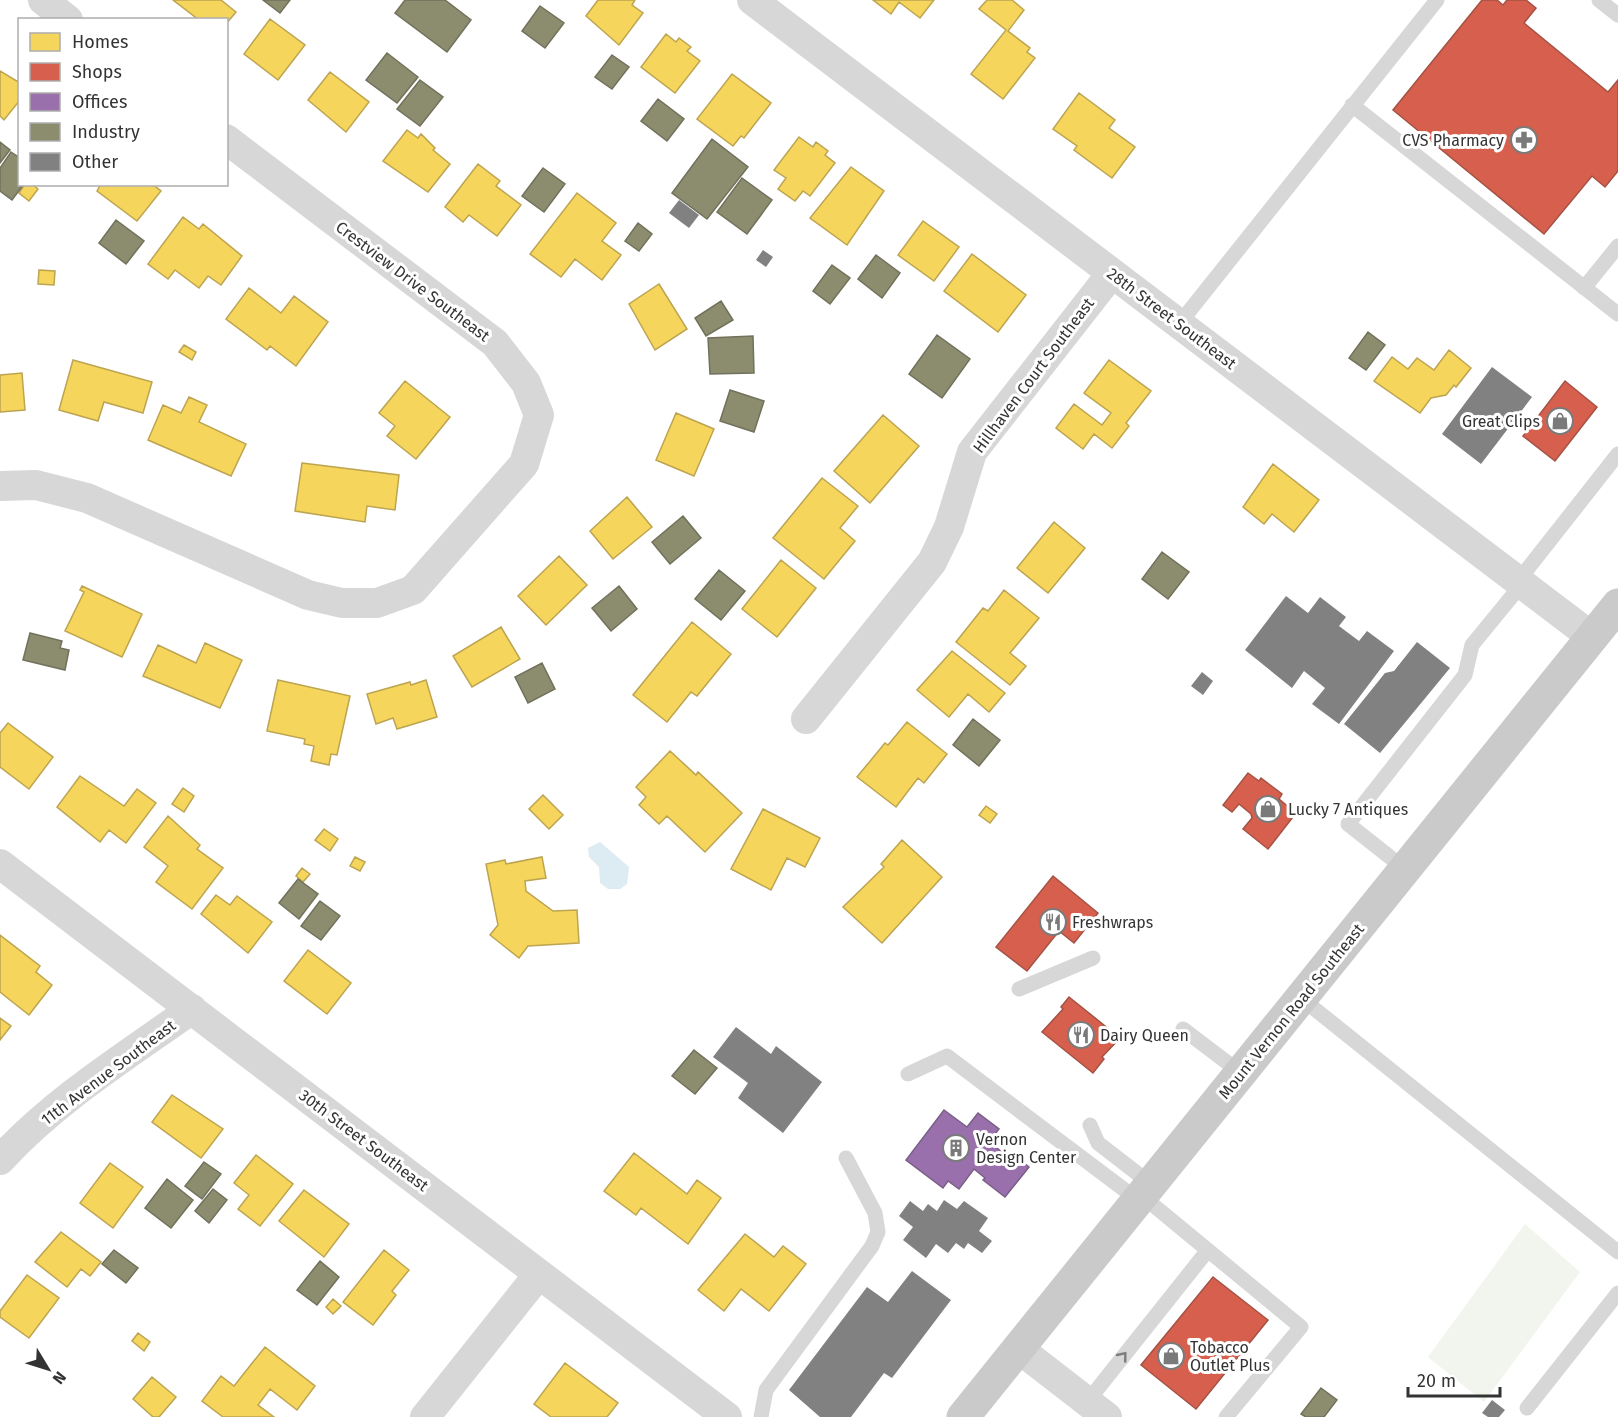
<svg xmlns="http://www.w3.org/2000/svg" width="1618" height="1417" font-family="'Fira Sans',sans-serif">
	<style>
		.green { fill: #f1f5ed }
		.water { fill: #ddebf3 }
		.homes { fill: #f6d55c; stroke: #bca450; stroke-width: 1.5 }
		.shops { fill: #d6604d; stroke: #a55245; stroke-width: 1.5 }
		.offices { fill: #9970ab; stroke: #7a5e87; stroke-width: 1.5 }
		.industry { fill: #8c8c6e; stroke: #71715c; stroke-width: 1.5 }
		.building { fill: #818181 }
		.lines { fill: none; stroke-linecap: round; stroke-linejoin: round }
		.service { stroke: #d7d7d7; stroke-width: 15 }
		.minor { stroke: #d7d7d7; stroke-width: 30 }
		.primary { stroke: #cacaca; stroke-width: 33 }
		.oneway { stroke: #7d7d7d }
		.labels { text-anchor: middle; stroke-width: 6; stroke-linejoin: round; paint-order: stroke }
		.poi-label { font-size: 16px; fill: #333; stroke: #fff; text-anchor: start }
		.street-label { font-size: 16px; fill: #333; stroke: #fff }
	</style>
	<rect width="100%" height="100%" fill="#fff"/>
	<path class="green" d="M1525 1224 1580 1272 1484 1402 1428 1357Z"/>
	<path class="water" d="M600 842 629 867 627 884 620 889H608L600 883 599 867 589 857 588 848Z"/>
	<path class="homes" d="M173 0H221L236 12 226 24V20H199Z
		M598 0H635L632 5 643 13 619 45 586 16Z
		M873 0H934L920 18 899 2 891 14Z
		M987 0H1012L1024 10 1008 31 1030 48 1027 52 1035 58 1003 99 971 74 1006 30 979 9Z
		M270 19 305 45 278 80 244 54Z
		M666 34 676 42 679 38 691 47 687 51 700 61 675 93 641 67Z
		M0 71 20 83V100L4 120 0 116Z
		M330 72 369 102 346 132 308 100Z
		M732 74 771 103 744 138 741 136 733 146 697 119Z
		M1079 93 1115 120 1109 128 1135 147 1112 178 1074 150 1077 146 1053 129Z
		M407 130 418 138 421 134 435 148 433 150 450 164 428 192 383 161Z
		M799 137 813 147 816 142 828 151 825 155 835 163 810 196 803 191 795 201 778 189 786 178 774 170Z
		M478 164 500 181 496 186 521 205 497 236 469 215 463 222 445 207Z
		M851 167 884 191 847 245 810 218Z
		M25 184H32L38 189 29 201 19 193Z
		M101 184H152L161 191 137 221 97 191Z
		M577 193 616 223 602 241 621 255 602 280 575 259 561 277 530 254Z
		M183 217 199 229 203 224 242 256 221 285 208 276 199 288 175 270 168 279 148 264Z
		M923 221 959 247 934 281 898 255Z
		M972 254 1026 295 998 332 944 291Z
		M39 270 55 271 54 285 38 284Z
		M659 284 687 329 655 350 629 304Z
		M249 288 281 313 294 296 328 322 296 366 270 346 267 350 226 319Z
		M184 345 196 352 192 360 179 352Z
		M1449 350 1471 368 1456 387 1454 385 1446 395 1431 398 1420 413 1374 381 1392 357 1408 369 1417 358 1434 370Z
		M73 360 152 382 143 413 104 402 98 421 59 410Z
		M1109 360 1151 391 1126 423 1129 426 1112 448 1094 434 1083 449 1056 428 1074 404 1102 425 1111 413 1084 393Z
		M22 373 25 410 0 412V375Z
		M405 381 450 417 416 459 387 436 395 426 379 413Z
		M189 397 207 405 199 422 246 444 231 476 148 440 163 405 181 413Z
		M676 413 714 429 694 476 656 460Z
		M883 415 919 446 870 503 834 471Z
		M302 463 399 475 395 510 367 506 365 522 295 511Z
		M1273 464 1319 500 1294 532 1272 514 1264 524 1243 507Z
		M822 478 858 506 840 528 855 541 824 579 773 538Z
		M627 497 652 527 613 559 590 531Z
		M1054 522 1085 548 1048 593 1017 568Z
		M559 556 587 585 546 625 518 596Z
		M781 560 816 588 777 637 742 609Z
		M82 586 142 614 122 657 65 631 84 592 80 590Z
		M1004 590 1039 618 1010 653 1026 666 1010 685 956 642 983 608 988 611Z
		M692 622 731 654 697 696 691 692 667 722 633 695Z
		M501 627 520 659 472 687 453 656Z
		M205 643 242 660 220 708 143 676 158 645 196 663Z
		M952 651 1005 693 989 712 968 694 949 717 917 690Z
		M278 680 350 696 337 755 331 754 329 765 311 761 314 746 304 744 305 739 267 731Z
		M426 680 437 717 397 729 393 718 376 724 367 694 410 682 411 685Z
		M907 722 947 754 924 783 918 778 896 807 857 777 885 743 888 745Z
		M8 723 53 757 29 789 0 767V733Z
		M670 751 696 775 698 772 742 813 705 852 667 816 659 824 639 805 646 797 636 787Z
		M80 776 124 806 137 789 156 803 126 843 109 830 100 842 57 807Z
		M183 788 194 796 184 812 172 804Z
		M543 795 563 815 549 829 529 809Z
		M986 806 997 814 990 823 979 815Z
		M763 809 820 838 805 867 787 858 771 890 731 869Z
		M168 816 200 845 197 849 223 868 192 909 156 882 168 866 144 847Z
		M324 829 338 839 330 851 315 840Z
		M902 840 942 877 882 943 843 907 884 867 881 864Z
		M355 857 365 862 360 871 350 866Z
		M542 857 546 878 525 881 526 891 553 911 577 910 579 943 528 946 519 958 490 935 498 925 486 864 505 860 506 864Z
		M302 868 310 874 303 882 296 876Z
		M216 895 230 905 237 896 272 922 248 953 201 914Z
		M0 935 40 966 36 972 52 985 29 1015 0 992Z
		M308 950 351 983 327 1014 284 981Z
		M0 1018 11 1026 0 1040Z
		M172 1095 223 1129 201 1158 152 1122Z
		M634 1153 687 1194 697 1180 721 1198 688 1244 641 1208 636 1215 604 1191Z
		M256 1155 293 1184 260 1226 238 1209 249 1195 234 1183Z
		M110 1163 143 1187 113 1228 80 1203Z
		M304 1190 349 1224 324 1257 279 1221Z
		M61 1232 101 1262 90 1276 81 1269 67 1287 35 1262Z
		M745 1234 774 1257 783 1246 806 1264 769 1311 741 1289 724 1311 698 1290Z
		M384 1250 409 1270 392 1291 396 1295 373 1325 343 1302Z
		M27 1275 59 1298 29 1338 0 1317V1311Z
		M333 1299 341 1306 333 1314 326 1307Z
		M138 1333 150 1342 144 1351 132 1341Z
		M265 1347 315 1386 297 1410 270 1389 258 1405 274 1417H223L202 1401 221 1376 234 1386Z
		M565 1363 618 1403 607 1417H551L534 1404Z
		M152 1377 176 1397 159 1417H153L133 1399Z"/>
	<path class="shops" d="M1482 0H1497L1503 5 1507 0H1526L1536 8 1524 23 1608 92 1618 80V171L1605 187 1592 176 1544 234 1393 110Z
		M1565 381 1597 407 1555 461 1523 436Z
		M1248 773 1259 781 1261 778 1282 794 1279 799 1296 813 1268 849 1243 829 1252 818 1251 814 1239 804 1232 812 1223 805Z
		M1053 876 1098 913 1074 943 1059 931 1027 971 996 947Z
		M1069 997 1120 1038 1102 1057 1104 1059 1093 1073 1042 1032 1063 1009 1061 1007Z
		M1213 1277 1268 1320 1196 1409 1141 1365Z"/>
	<path class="offices" d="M944 1110 967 1127 978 1113 999 1129 989 1142 1010 1158 1013 1154 1029 1167 1005 1197 983 1180 985 1178 974 1169 959 1189 948 1181 943 1188 906 1160Z"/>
	<path class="industry" d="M263 0H290L280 13Z
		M405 0H445L471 20 447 52 395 13Z
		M540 6 564 23 545 48 522 31Z
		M387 53 418 77 397 103 366 80Z
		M612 55 629 67 612 89 595 77Z
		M420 80 443 97 420 126 397 109Z
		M658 99 684 119 667 141 641 121Z
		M712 139 748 167 707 219 672 193Z
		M0 142 10 150 0 163Z
		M11 152 20 158V184H24L12 200 0 191V168Z
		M543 168 565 184 544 212 522 196Z
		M742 178 772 200 747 234 717 212Z
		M116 220 144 241 126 264 99 243Z
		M638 223 652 234 639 251 625 241Z
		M876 255 900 273 882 298 858 279Z
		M832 265 850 278 830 304 813 291Z
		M721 301 733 320 706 336 695 318Z
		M1368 332 1385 345 1366 370 1349 358Z
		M937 335 970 359 942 398 909 374Z
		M753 336 754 373 710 374 708 338Z
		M730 390 764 401 754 432 720 421Z
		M683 516 701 538 670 564 652 542Z
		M1162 552 1189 572 1168 599 1142 579Z
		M719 570 745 591 721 620 695 599Z
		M619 586 637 609 611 631 592 608Z
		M30 633 62 641 60 648 69 650 65 670 23 660Z
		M542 663 555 689 528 703 515 677Z
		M973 719 1000 740 979 766 953 745Z
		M298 879 318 894 299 919 279 903Z
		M320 901 340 916 321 940 301 926Z
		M694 1050 717 1068 695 1094 672 1076Z
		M204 1162 221 1174 202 1199 185 1186Z
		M167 1179 193 1200 171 1228 145 1208Z
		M213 1189 227 1200 209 1223 195 1211Z
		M114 1250 138 1268 126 1283 102 1264Z
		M320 1261 339 1277 317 1305 297 1290Z
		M1321 1388 1337 1400 1324 1417H1306L1301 1414Z"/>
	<path class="building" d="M679 200 699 215 689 228 669 213Z
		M763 250 773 257 766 267 756 260Z
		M1492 367 1532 397 1481 464 1442 434Z
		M1286 596 1308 613 1320 597 1346 617 1339 626 1359 641 1367 631 1394 651 1339 724 1312 704 1325 688 1304 671 1292 688 1245 650Z
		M1417 642 1450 668 1380 753 1344 724 1385 673 1394 671Z
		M1202 672 1213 681 1203 695 1191 686Z
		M736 1027 771 1054 776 1046 822 1082 783 1133 738 1098 748 1083 713 1057Z
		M944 1200 957 1209 964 1201 988 1218 979 1231 992 1241 982 1253 968 1243 964 1249 956 1243 948 1253 936 1244 926 1258 903 1240 913 1227 899 1216 910 1201 923 1211 928 1204 937 1211Z
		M912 1271 951 1300 892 1378 884 1373 851 1417H820L789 1390 867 1287 888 1302Z
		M1492 1400 1505 1410 1499 1417H1488L1482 1413Z"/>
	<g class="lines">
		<path class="service" d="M1599 0 1618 15
			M1352 105 1618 314
			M1584 288 1618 246
			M1179 324 1437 0
			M1518 581 1618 454
			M1405 869 1348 824 1465 675 1472 645 1522 584
			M1019 989 1093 958
			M1301 998 1618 1252
			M1183 1029 1241 1073
			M908 1074 947 1056 1138 1200
			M1090 1125 1098 1143 1151 1184
			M1141 1195 1301 1327 1226 1417
			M1087 1402 1208 1250
			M1527 1408 1618 1293
			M761 1417 766 1390 872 1246 878 1232 875 1213 846 1158"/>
		<path class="minor" d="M43 0 68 20
			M752 0 1592 637
			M0 486 36 485 87 498 308 595 342 603H377L413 590 524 464 539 415 526 383 495 343 226 139
			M806 719 932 562 949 527 972 452 1112 273
			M0 864 727 1417
			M0 1160C55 1100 126 1056 192 1009
			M1018 1348 1107 1417
			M425 1417 539 1274"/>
		<path class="primary" d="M963 1417 1618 605"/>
	</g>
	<defs><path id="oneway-chevron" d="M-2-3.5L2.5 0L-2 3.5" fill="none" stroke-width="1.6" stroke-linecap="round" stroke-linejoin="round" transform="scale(1.5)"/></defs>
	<use class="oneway" href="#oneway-chevron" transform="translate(1123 1356) rotate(-51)"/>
	<defs>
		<symbol id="pharmacy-ring" viewBox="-11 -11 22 22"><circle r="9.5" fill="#fff" stroke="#7a7a7a" stroke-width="1.5"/><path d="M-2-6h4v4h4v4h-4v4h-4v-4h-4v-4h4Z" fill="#7a7a7a"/></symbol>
		<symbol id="shop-ring" viewBox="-11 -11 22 22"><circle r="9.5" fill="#fff" stroke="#7a7a7a" stroke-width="1.5"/><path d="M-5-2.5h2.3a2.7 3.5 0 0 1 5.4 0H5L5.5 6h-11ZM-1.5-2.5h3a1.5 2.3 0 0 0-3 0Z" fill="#7a7a7a"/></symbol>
		<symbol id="restaurant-ring" viewBox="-11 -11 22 22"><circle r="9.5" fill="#fff" stroke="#7a7a7a" stroke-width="1.5"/><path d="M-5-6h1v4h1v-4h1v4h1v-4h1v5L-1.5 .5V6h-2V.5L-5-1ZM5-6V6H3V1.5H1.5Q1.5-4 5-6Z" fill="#7a7a7a"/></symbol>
		<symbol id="building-ring" viewBox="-11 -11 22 22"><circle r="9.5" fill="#fff" stroke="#7a7a7a" stroke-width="1.5"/><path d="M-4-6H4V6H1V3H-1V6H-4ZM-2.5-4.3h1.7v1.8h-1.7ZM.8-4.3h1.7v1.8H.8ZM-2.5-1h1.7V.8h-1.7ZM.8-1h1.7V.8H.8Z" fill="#7a7a7a"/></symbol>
	</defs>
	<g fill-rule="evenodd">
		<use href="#pharmacy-ring" x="1509" y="125" width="30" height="30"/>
		<use href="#shop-ring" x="1545" y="406" width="30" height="30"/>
		<use href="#shop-ring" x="1253" y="794" width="30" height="30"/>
		<use href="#restaurant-ring" x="1038" y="907" width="30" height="30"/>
		<use href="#restaurant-ring" x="1066" y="1020" width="30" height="30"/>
		<use href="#building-ring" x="941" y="1133" width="30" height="30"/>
		<use href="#shop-ring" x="1156" y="1341" width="30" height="30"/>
	</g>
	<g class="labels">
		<g class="poi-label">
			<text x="1504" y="146" text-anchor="end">CVS Pharmacy</text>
			<text x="1540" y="427" text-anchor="end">Great Clips</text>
			<text x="1288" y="815">Lucky 7 Antiques</text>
			<text x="1072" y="928">Freshwraps</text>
			<text x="1100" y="1041">Dairy Queen</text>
			<text x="976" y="1145">Vernon<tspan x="976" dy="18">Design Center</tspan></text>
			<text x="1190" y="1353">Tobacco<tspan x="1190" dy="18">Outlet Plus</tspan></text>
		</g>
		<g class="street-label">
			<text transform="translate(413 281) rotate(37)" y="6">Crestview Drive Southeast</text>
			<text transform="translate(1172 318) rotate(37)" y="6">28th Street Southeast</text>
			<text transform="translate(1033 375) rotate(-53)" y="6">Hillhaven Court Southeast</text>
			<text transform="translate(1291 1011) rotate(-51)" y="6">Mount Vernon Road Southeast</text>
			<text transform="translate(108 1072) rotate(-37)" y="6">11th Avenue Southeast</text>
			<text transform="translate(364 1140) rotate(37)" y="6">30th Street Southeast</text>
		</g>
	</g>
	<rect x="18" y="18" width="210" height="168" fill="#ffffff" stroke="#adadad" stroke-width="1.5"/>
	<rect x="30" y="33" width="30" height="18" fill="#f6d55c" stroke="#adadad" stroke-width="1.5"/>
	<text x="72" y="48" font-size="18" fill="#333333">Homes</text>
	<rect x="30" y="63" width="30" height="18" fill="#d6604d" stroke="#adadad" stroke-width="1.5"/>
	<text x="72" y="78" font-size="18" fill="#333333">Shops</text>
	<rect x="30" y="93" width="30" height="18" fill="#9970ab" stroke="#adadad" stroke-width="1.5"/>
	<text x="72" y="108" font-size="18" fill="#333333">Offices</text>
	<rect x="30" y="123" width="30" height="18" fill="#8c8c6e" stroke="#adadad" stroke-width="1.5"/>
	<text x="72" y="138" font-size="18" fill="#333333">Industry</text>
	<rect x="30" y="153" width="30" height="18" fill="#818181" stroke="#adadad" stroke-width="1.5"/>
	<text x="72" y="168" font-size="18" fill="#333333">Other</text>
	<g transform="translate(48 1369) rotate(128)" stroke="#ffffff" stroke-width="4.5" paint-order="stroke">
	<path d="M0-4.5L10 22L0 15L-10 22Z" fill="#333333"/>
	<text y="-9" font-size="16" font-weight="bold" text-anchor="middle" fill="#333333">N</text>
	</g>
	<path d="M1408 1387v9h92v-9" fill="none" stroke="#333333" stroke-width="3"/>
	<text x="1417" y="1387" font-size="18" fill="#333333" stroke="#ffffff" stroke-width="4.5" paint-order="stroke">20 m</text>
</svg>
